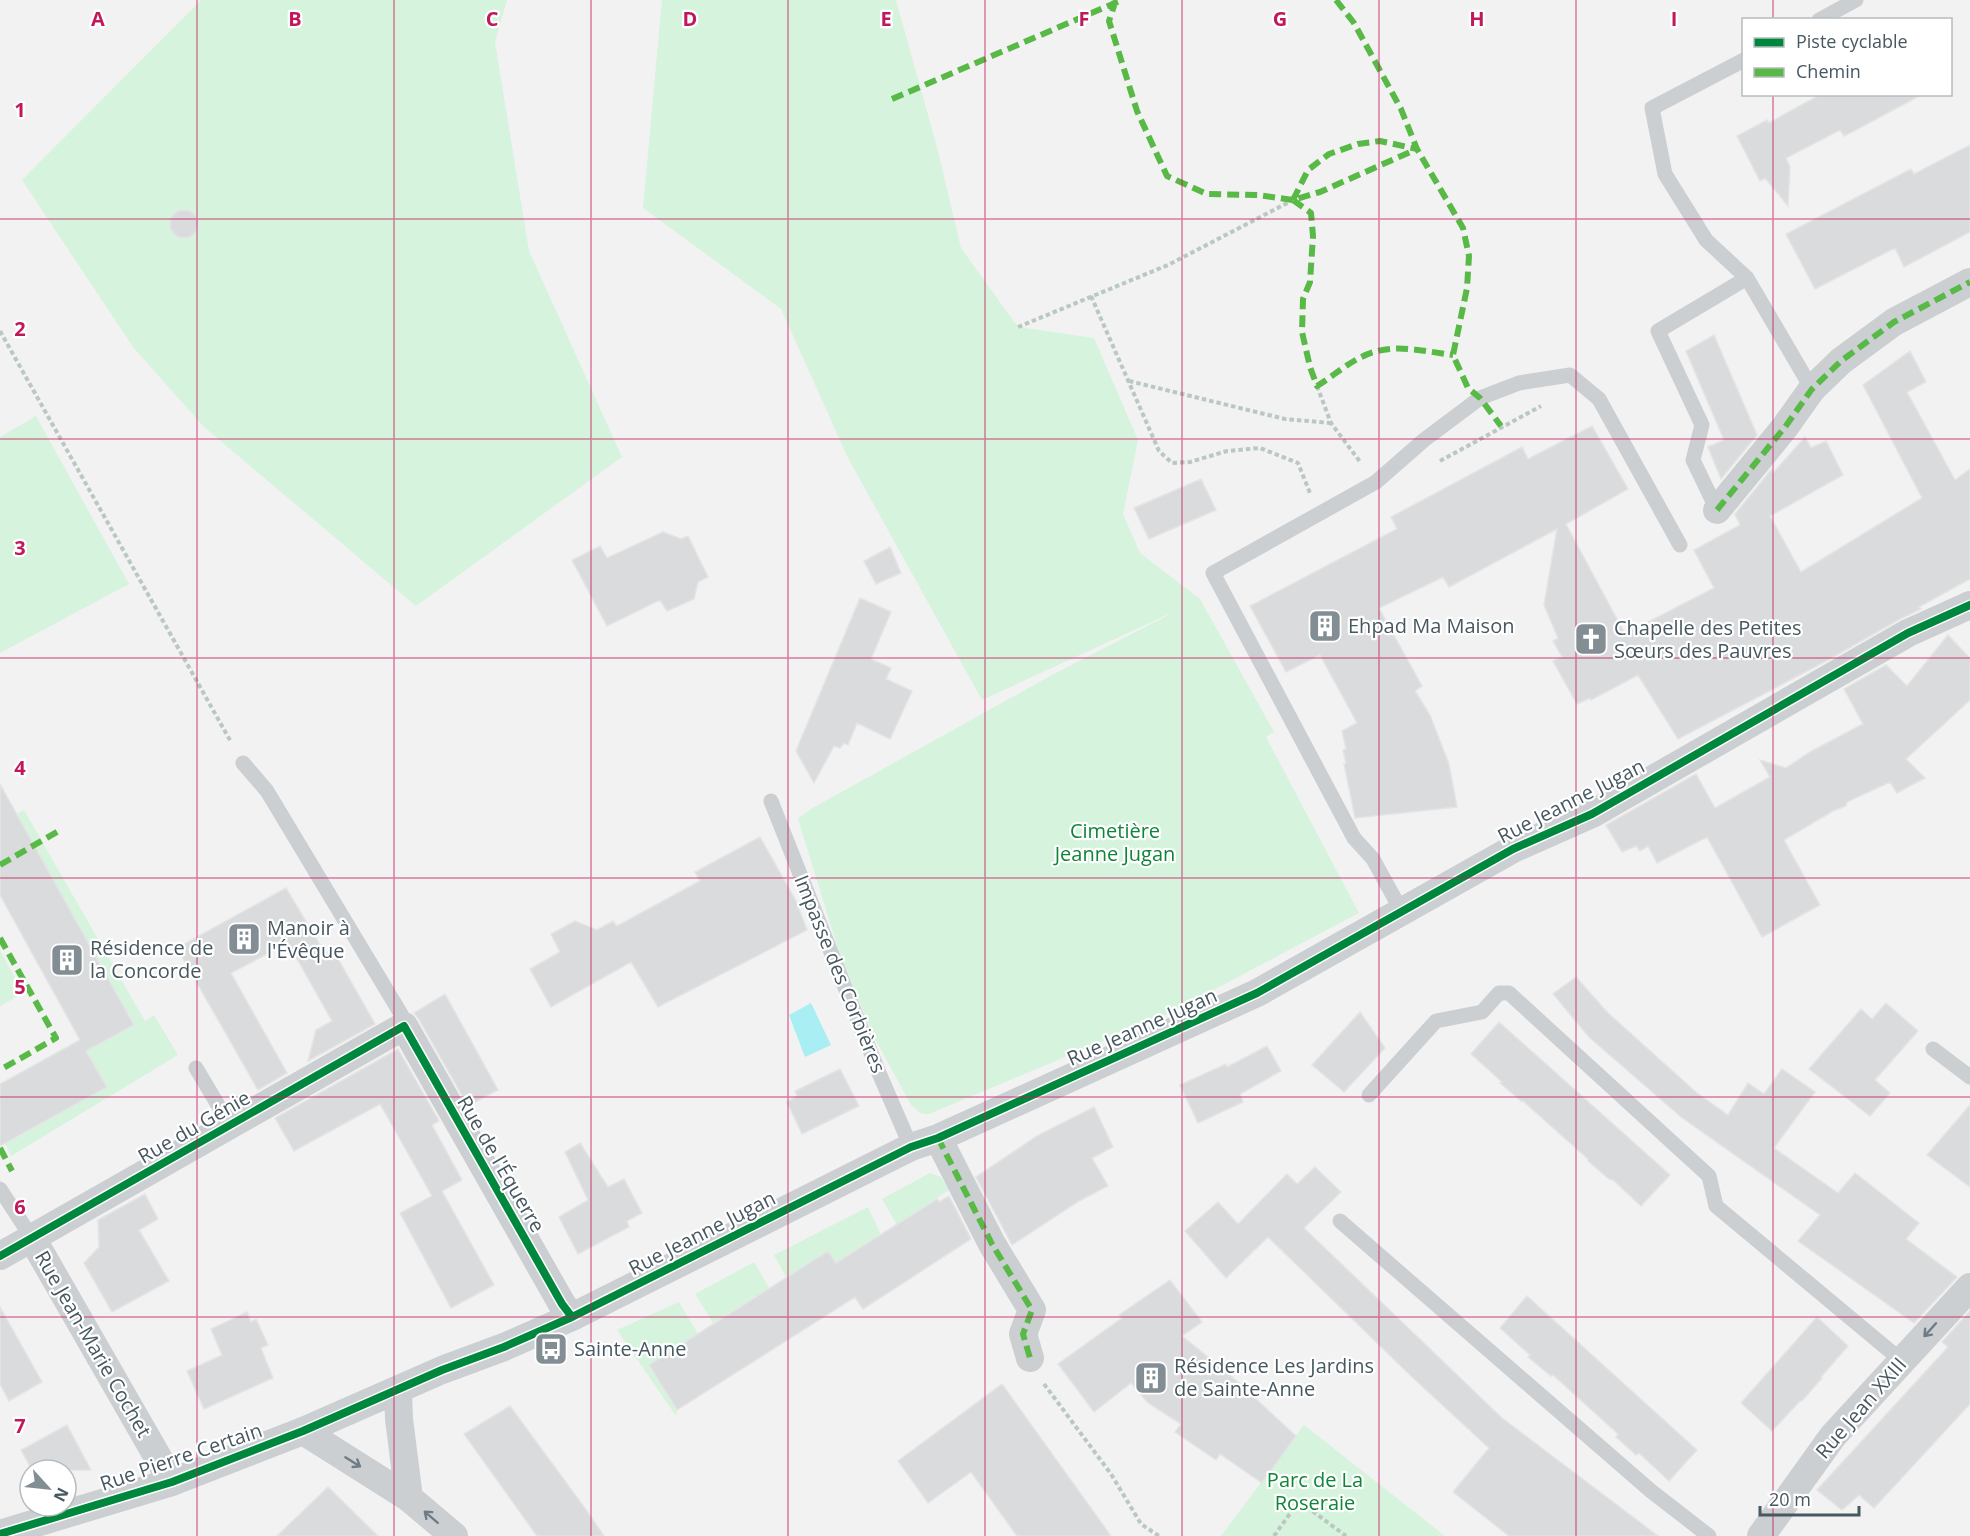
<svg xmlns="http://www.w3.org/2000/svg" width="1970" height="1536" font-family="'Open Sans',sans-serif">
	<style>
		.green { fill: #d6f3dd }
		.water { fill: #a8eef3 }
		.building { fill: #dadbdc; stroke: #e4e4e5; stroke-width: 1.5 }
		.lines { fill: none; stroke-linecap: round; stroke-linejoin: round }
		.path { stroke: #b9c8c1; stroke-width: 4; stroke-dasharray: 4.5 3; stroke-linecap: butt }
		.service { stroke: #cbcfd2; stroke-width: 15 }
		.minor { stroke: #cbcfd2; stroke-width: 28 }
		.quiet { stroke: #58b947; stroke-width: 6; stroke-dasharray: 12 6; stroke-linecap: butt }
		.cycleway-casing { stroke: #fff; stroke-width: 11 }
		.cycleway { stroke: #00873e; stroke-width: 8 }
		.oneway { stroke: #6f7c83 }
		.grid { fill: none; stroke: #c2185b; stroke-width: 1.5; stroke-opacity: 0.55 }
		.labels { text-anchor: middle; stroke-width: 4.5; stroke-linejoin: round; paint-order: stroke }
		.poi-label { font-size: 20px; fill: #475861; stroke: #fff; text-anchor: start }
		.street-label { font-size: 20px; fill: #475861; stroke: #fff }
		.park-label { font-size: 20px; fill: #10853a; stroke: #fff }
		.grid-label { font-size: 20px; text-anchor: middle; font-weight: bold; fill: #c2185b; stroke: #fff; stroke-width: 4.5; stroke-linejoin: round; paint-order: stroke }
	</style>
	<rect width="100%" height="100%" fill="#f3f2f2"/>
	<path class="green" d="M201 0H507L495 42 529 251 622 457 416 606 204 427 133 347 22 180Z
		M662 0H896L938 151 961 248 1018 327 1094 338 1138 440 1123 514 1140 553 1200 599 1274 732 1266 737 1359 913 1170 1013 929 1114H922L911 1105 874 1037 839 952 798 819 809 810 1050 676 1180 609 982 700 848 458 781 309 643 208Z
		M36 416 129 584 0 653V437Z
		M24 810 145 1021 154 1015 178 1055 11 1156 5 1143 106 1087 86 1051 134 1025 17 814Z
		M0 950 23 993 0 1006Z
		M930 1173 941 1177 949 1190 897 1225 882 1199Z
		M868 1207 881 1235 836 1263 828 1251 786 1277 774 1255Z
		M754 1262 769 1288 713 1323 695 1294Z
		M679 1302 698 1334 649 1365 677 1410 676 1416 617 1330Z
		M1304 1425 1445 1536H1221Z"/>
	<path class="water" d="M811 1003 831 1045 805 1057 789 1015Z"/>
	<path class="building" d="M1821 94H1923L1854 131 1844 136 1840 130 1786 158 1790 167 1788 206 1765 178 1760 181 1737 136 1767 120 1769 123Z
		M1970 145V232L1904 267 1895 248 1815 289 1786 234 1911 169 1914 174Z
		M170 224a14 14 0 1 1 28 0a14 14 0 1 1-28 0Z
		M1714 335 1757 435 1721 479 1708 447 1724 440 1686 351Z
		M1910 351 1926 382 1907 392 1955 480 1970 469V579L1919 607 1921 609 1900 619 1828 660 1678 739 1638 675 1591 700 1590 698 1577 704 1553 661 1562 657 1553 641 1558 638 1544 605 1557 529 1449 587 1443 577 1379 608 1422 686 1415 691 1430 715 1449 764 1457 807 1355 818 1344 764 1346 763 1343 750 1346 749 1342 731 1357 723 1320 655 1286 672 1250 606 1397 529 1391 517 1522 447 1528 459 1592 426 1628 489 1566 524 1625 634 1714 588 1694 550 1740 525 1735 514 1771 470 1773 473 1805 437 1811 448 1826 441 1843 475 1770 516 1801 572 1922 498 1863 385Z
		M1201 479 1216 510 1149 539 1134 508Z
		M663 532 681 539 688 536 708 577 698 582 694 599 667 611 660 600 607 626 572 560 600 546 607 558Z
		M890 547 901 573 876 584 864 561Z
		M860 598 891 612 871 659 891 668 886 679 912 691 890 739 857 723 848 745 844 743 840 748 834 746 814 783 796 751Z
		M1948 635 1970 658V700L1906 759 1925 778 1897 793 1890 782 1847 802 1846 806 1833 811 1784 840 1820 905 1762 937 1707 837 1657 863 1648 846 1640 851 1636 846 1622 852 1606 825 1696 774 1715 808 1770 777 1760 760 1786 768 1810 752 1863 724 1844 689 1886 665 1907 686Z
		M0 784 134 1025 86 1051 107 1087 0 1146V1084L80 1040 0 895Z
		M760 837 796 901 807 930 658 1007 631 962 551 1007 530 969 560 952 551 934 575 921 597 930 613 921 617 926 700 881 695 872Z
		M286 888 325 953 332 948 375 1024 308 1061 316 1030 332 1021 288 943 231 973 287 1073 258 1090 177 948Z
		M1576 977 1608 1013 1697 1093 1728 1115 1748 1083 1764 1094 1782 1069 1815 1092 1774 1148 1838 1193 1855 1173 1919 1223 1906 1239 1957 1277 1914 1323 1798 1241 1820 1215 1681 1117 1589 1037 1553 994Z
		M445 994 498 1090 468 1106 418 1018 414 1013Z
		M1886 1003 1918 1031 1875 1080 1890 1093 1870 1116 1809 1069 1861 1009 1872 1019Z
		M1360 1012 1385 1048 1344 1092 1312 1065Z
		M1499 1022 1670 1175 1641 1206 1613 1180 1609 1179 1588 1161V1159L1523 1101 1522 1102 1500 1083 1502 1082 1471 1054Z
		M1267 1046 1281 1071 1240 1094 1243 1102 1198 1123 1180 1085 1226 1064 1227 1067Z
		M398 1049 439 1121 432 1125 462 1180 442 1191 494 1285 451 1308 400 1213 432 1196 380 1104 294 1151 275 1118Z
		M840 1069 859 1106 802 1134 787 1102 797 1096 795 1091Z
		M1970 1105V1187L1927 1155Z
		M1094 1107 1113 1147 1092 1158 1108 1186 1079 1201 1012 1245 976 1177 1037 1136Z
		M580 1143 608 1187 624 1179 642 1213 627 1221 629 1227 578 1254 559 1217 588 1200 565 1152Z
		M1315 1167 1341 1192 1304 1228 1502 1418 1658 1536H1509L1453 1492 1489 1448 1411 1376 1268 1237 1226 1278 1185 1231 1218 1202 1238 1224 1287 1174 1297 1184Z
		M145 1194 158 1219 139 1230 169 1281 112 1312 84 1263 99 1247 98 1220Z
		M949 1196 971 1239 863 1309 855 1297 677 1410 649 1365 828 1251 836 1263 937 1199 939 1202Z
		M1170 1280 1202 1322 1182 1336 1228 1373 1296 1436 1262 1483 1220 1454 1216 1460 1175 1432 1181 1424 1148 1403 1131 1383 1094 1412 1058 1364 1122 1318 1119 1315Z
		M1527 1296 1697 1450 1669 1481 1639 1453 1636 1455 1616 1437 1618 1434 1553 1375 1551 1376 1528 1357 1530 1355 1500 1328Z
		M0 1307 42 1382 9 1401 0 1384Z
		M1970 1311V1404L1874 1508 1859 1495 1842 1510 1817 1490 1948 1347 1942 1342Z
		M247 1312 251 1322 256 1319 268 1345 261 1348 273 1378 204 1409 187 1371 222 1355 211 1329Z
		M1817 1317 1848 1346 1821 1377 1822 1378 1802 1401H1800L1772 1431 1741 1403Z
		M1002 1384 1111 1536H1017L971 1472 928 1503 898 1461Z
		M510 1406 587 1511 604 1536H537L464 1434Z
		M67 1425 91 1470H32L21 1450Z
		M328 1487 378 1536H277Z"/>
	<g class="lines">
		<path class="path" d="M1091 296 1159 451 1172 463 1190 462 1227 451 1260 448 1298 463 1310 493
			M1018 327 1168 265 1293 200
			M0 331 231 742
			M1129 381 1285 419 1331 423
			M1317 386 1331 423 1361 463
			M1440 461 1541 406
			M1044 1384 1111 1474 1141 1524 1159 1536
			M1274 1536 1299 1501 1346 1536"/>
		<path class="service" d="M1819 20 1856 0
			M1744 60 1652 108 1665 174 1706 240 1747 278 1812 389
			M1717 510 1693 460 1702 425 1658 331 1747 278
			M243 763 267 791 401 1014 404 1026
			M771 801 879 1073 911 1147
			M1402 912 1373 859 1354 838 1213 573 1376 482 1424 440 1480 398 1519 383 1570 375 1599 399 1680 545
			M1933 1049 1970 1077
			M196 1068 230 1125
			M1369 1095 1436 1021 1482 1012 1499 993H1509L1709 1176 1716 1206 1902 1361
			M0 1189 32 1238
			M1340 1221 1651 1491 1709 1536"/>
		<path class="minor" d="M1717 510 1785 427 1812 389 1841 361 1894 322 1970 282
			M938 1138 992 1244 1032 1310 1023 1334 1030 1358
			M32 1238 172 1482
			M0 1256 404 1026 562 1304 572 1317
			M398 1391 399 1419 409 1498
			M303 1431 409 1498 454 1536
			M0 1534 172 1482 303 1431 442 1370 504 1347 572 1317 911 1147 938 1138 1257 993 1513 849 1592 814 1908 633 1970 605
			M1761 1536 1833 1436 1970 1287"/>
		<path class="quiet" d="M1114 0 1115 3 1109 21 1137 111 1167 176 1207 194 1258 195 1293 200 1320 192 1417 149
			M1336 0 1354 23 1401 109 1417 149 1463 228 1469 256 1467 288 1453 355 1468 388 1480 398 1501 426
			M892 99 1122 0
			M1293 200 1311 213 1313 236 1310 282 1303 299 1302 332 1310 367 1317 386C1335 375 1353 358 1374 352 1399 344 1428 352 1453 355
			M1293 200 1308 170 1329 154 1358 144 1380 141 1417 149
			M1717 510 1785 427 1812 389 1841 361 1894 322 1970 282
			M0 865 62 829
			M0 938 56 1038 0 1070
			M938 1138 992 1244 1032 1310 1023 1334 1030 1358
			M0 1148 12 1171"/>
		<defs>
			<path id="cycleway" d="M0 1256 404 1026 562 1304 572 1317
				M0 1534 172 1482 303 1431 442 1370 504 1347 572 1317 911 1147 938 1138 1257 993 1513 849 1592 814 1908 633 1970 605"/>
		</defs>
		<use href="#cycleway" class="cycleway-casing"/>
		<use href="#cycleway" class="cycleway"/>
	</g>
	<defs><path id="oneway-shaft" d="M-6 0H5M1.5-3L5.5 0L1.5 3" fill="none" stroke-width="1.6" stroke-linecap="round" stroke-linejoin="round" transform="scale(1.5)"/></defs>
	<g class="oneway">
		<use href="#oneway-shaft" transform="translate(1930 1330) rotate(132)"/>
		<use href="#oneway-shaft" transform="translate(353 1462) rotate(32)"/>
		<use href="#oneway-shaft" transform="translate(431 1517) rotate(-139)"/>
	</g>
	<path class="grid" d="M197 0V1536M394 0V1536M591 0V1536M788 0V1536M985 0V1536M1182 0V1536M1379 0V1536M1576 0V1536M1773 0V20M1773 94V1536M0 219H1970M0 439H1970M0 658H1970M0 878H1970M0 1097H1970M0 1317H1970"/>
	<defs>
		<symbol id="building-square" viewBox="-11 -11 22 22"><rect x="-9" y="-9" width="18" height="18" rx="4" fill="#838e94" stroke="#fff"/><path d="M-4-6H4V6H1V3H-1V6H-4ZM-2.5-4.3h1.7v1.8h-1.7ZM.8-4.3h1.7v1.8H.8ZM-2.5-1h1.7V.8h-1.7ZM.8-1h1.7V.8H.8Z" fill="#fff"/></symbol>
		<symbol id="church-square" viewBox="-11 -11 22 22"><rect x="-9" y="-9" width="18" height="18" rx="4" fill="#838e94" stroke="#fff"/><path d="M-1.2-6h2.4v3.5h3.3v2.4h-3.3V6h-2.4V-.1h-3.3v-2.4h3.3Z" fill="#fff"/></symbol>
		<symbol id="bus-square" viewBox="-11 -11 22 22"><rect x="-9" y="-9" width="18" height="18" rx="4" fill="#838e94" stroke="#fff"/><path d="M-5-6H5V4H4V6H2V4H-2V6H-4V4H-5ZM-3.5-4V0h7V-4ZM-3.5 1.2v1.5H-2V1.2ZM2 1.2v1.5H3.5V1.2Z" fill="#fff"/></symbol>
	</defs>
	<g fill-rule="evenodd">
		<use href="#building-square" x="1306" y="607" width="38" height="38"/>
		<use href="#church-square" x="1572" y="620" width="38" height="38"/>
		<use href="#building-square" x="225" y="920" width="38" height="38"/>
		<use href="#building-square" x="48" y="941" width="38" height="38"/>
		<use href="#bus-square" x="532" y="1330" width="38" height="38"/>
		<use href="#building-square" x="1132" y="1359" width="38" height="38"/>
	</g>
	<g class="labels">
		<g class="poi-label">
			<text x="1348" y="633">Ehpad Ma Maison</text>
			<text x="1614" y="635">Chapelle des Petites<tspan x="1614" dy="23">Sœurs des Pauvres</tspan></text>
			<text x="267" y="935">Manoir à<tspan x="267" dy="23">l'Évêque</tspan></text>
			<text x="90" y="955">Résidence de<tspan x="90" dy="23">la Concorde</tspan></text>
			<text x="574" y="1356">Sainte-Anne</text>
			<text x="1174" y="1373">Résidence Les Jardins<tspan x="1174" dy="23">de Sainte-Anne</tspan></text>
		</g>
		<g class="street-label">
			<text transform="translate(1571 801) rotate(-27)" y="7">Rue Jeanne Jugan</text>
			<text transform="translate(840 974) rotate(68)" y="7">Impasse des Corbières</text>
			<text transform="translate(1142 1027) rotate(-24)" y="7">Rue Jeanne Jugan</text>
			<text transform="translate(194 1127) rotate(-30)" y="7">Rue du Génie</text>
			<text transform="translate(501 1164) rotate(60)" y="7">Rue de l'Équerre</text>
			<text transform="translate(702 1233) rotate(-27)" y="7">Rue Jeanne Jugan</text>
			<text transform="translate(93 1344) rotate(60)" y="7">Rue Jean-Marie Cochet</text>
			<text transform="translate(1861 1408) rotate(-49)" y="7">Rue Jean XXIII</text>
			<text transform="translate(181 1457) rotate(-19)" y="7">Rue Pierre Certain</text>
		</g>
		<g class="park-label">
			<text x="1115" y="838">Cimetière<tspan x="1115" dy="23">Jeanne Jugan</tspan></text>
			<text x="1315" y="1487">Parc de La<tspan x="1315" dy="23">Roseraie</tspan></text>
		</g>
	</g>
	<g class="grid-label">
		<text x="98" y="26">A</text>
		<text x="295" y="26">B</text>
		<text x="492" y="26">C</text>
		<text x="690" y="26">D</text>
		<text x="886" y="26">E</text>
		<text x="1084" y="26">F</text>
		<text x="1280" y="26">G</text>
		<text x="1477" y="26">H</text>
		<text x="1674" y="26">I</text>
		<text x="20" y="117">1</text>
		<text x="20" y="336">2</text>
		<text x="20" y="555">3</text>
		<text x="20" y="775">4</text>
		<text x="20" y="994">5</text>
		<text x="20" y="1214">6</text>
		<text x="20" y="1433">7</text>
	</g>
	<rect x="1742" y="18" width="210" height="78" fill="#ffffff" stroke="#b5bcc0" stroke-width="1.5"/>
	<rect x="1754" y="38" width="30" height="9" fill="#00873e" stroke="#b5bcc0" stroke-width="1.5"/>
	<text x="1796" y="48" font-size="18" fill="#475861">Piste cyclable</text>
	<rect x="1754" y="68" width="30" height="9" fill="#58b947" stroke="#b5bcc0" stroke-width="1.5"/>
	<text x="1796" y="78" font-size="18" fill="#475861">Chemin</text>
	<g transform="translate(48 1488) rotate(117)"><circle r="28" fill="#ffffff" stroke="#b5bcc0" stroke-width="1.5"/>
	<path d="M0-4.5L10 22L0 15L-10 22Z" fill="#838e94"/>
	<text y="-9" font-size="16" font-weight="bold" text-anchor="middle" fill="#475861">N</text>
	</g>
	<path d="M1760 1506v9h99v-9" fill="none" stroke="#475861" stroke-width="3"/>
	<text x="1769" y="1506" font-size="18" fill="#475861" stroke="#ffffff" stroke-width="4.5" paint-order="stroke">20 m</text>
</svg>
